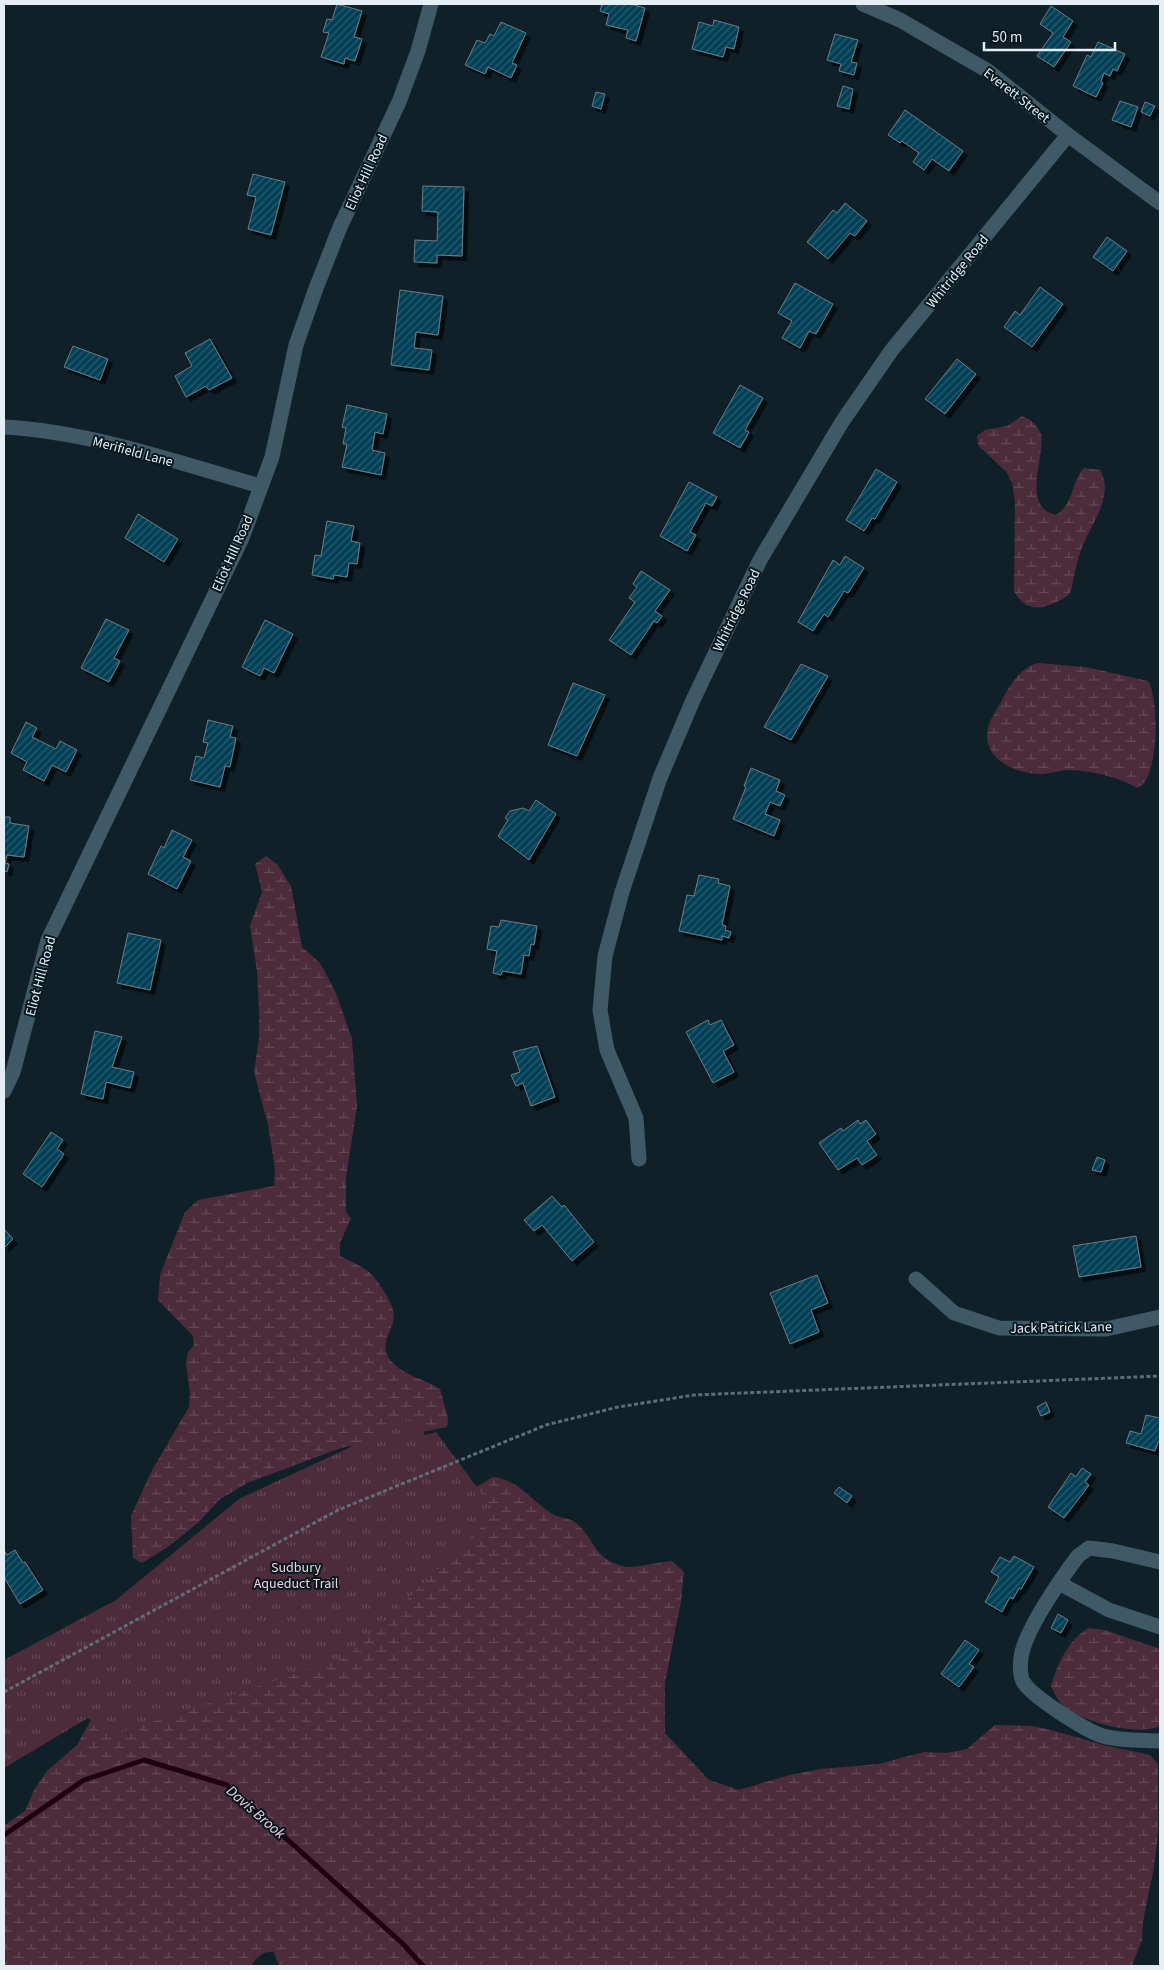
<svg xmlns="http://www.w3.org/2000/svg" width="1164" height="1970" font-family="'Source Sans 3',sans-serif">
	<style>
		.wetland { fill: url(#wetland-marsh) }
		.park { fill: url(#park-tufts) }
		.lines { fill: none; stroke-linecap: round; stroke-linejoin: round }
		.stream { stroke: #1e000e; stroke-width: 5 }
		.building { fill: url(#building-hatch); stroke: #6b7e87; filter: url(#shadow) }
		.path { stroke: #5f6e75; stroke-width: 3; stroke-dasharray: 4 2.5; stroke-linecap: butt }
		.minor { stroke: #3f5a66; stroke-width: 15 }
		.labels { text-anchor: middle; stroke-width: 4; stroke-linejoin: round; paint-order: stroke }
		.street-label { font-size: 14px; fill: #e4eef4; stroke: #06171e }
		.park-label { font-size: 14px; fill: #f4cfde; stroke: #06171e }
		.water-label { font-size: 15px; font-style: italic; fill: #f5d1df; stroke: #06171e }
	</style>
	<defs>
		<pattern id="wetland-marsh" width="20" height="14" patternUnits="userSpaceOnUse" patternTransform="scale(1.25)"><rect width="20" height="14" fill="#4c2b3a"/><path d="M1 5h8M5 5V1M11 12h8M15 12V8" fill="none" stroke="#664a57"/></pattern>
		<pattern id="park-tufts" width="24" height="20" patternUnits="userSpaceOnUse" patternTransform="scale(1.25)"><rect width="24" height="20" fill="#4c2b3a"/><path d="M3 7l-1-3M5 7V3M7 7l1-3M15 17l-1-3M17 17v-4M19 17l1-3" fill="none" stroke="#664a57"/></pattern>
		<pattern id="building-hatch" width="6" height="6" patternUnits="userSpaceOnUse" patternTransform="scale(1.25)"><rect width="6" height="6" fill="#044056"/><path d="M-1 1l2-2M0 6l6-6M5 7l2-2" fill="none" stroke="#285c6f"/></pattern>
		<filter id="shadow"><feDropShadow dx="4.5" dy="4.5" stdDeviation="0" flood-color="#0009"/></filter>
	</defs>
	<rect width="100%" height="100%" fill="#0f2028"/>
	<path class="wetland" d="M1022 416C1030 419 1038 425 1041 434 1046 456 1020 507 1056 515 1074 504 1071 482 1084 468L1100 470C1115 494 1091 525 1082 547 1077 561 1074 576 1071 591 1067 598 1061 600 1054 603 1037 611 1023 609 1014 591L1015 502 1012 483 1007 473 978 445 977 436 985 430 1007 426Z
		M1038 663 1086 667 1148 681C1160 699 1159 782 1137 788 1117 776 1092 771 1068 770 1058 770 1048 775 1038 774 1015 773 986 760 987 734 987 721 999 708 1004 696 1012 682 1022 667 1038 663Z
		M266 856 277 864 291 886 302 947 320 963 336 993 352 1039 357 1106 346 1178V1212L351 1218 340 1243V1256C349 1261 363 1266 370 1273 379 1282 394 1304 394 1316 393 1332 376 1346 393 1363 407 1377 425 1379 440 1389L448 1418 447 1427 341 1448 247 1483 219 1500 199 1522 168 1547 142 1563 133 1558 131 1516 151 1472 189 1407 190 1394 186 1364 188 1352 194 1345 193 1336 158 1300 160 1275 185 1212 198 1200 274 1186 275 1169 268 1125 254 1072 259 1038V1009L257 971 250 926 262 892 255 864Z
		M493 1477C520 1480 532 1502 554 1515 560 1518 570 1518 576 1523 597 1541 592 1559 626 1567 630 1568 663 1562 672 1561L684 1572 681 1601 665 1683V1733L709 1780 739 1790 789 1775 821 1769 878 1764 924 1752 947 1753 967 1749 995 1725 1033 1726 1055 1731 1103 1745 1150 1755 1158 1764V1833L1154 1868 1143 1921 1142 1940 1132 1966H279L274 1952C263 1950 256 1958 251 1966H4V1826L25 1811 34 1790 47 1771 77 1745 97 1709Z
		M1088 1628 1105 1630 1160 1649V1722L1158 1727C1133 1735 1084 1723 1064 1706 1058 1701 1054 1693 1051 1686 1058 1663 1067 1642 1088 1628Z"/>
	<path class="park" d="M411 1419 425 1435 436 1432 496 1513 348 1656 110 1736 88 1718 4 1768V1660L116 1600 239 1499Z"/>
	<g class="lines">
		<path class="stream" d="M4 1835 84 1780 144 1760 227 1785 403 1944 423 1966"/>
	</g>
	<path class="building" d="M337 4 362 11 354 37 362 39 355 61 345 58 344 64 321 57 329 33 323 32 327 19 332 20Z
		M602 4H631L645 8 636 41 626 38 628 30 606 25 609 14 600 11Z
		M1051 6 1073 21 1063 37 1071 42 1054 67 1037 56 1053 33 1040 24Z
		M714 20 739 27 734 49 726 47 723 57 692 49 699 22 713 26Z
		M501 22 526 33 512 63 517 65 511 78 488 67 485 74 465 65 477 40 485 43 490 34 494 36Z
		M835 34 858 40 851 62 857 63 854 75 839 71 841 64 827 60Z
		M1098 42 1125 54 1117 71 1113 69 1110 76 1104 73 1101 81 1103 83 1096 97 1073 86 1087 55 1091 57Z
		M843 86 853 89 849 109 837 106Z
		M596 92 605 94 601 109 592 106Z
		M1120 101 1138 107 1131 127 1112 120Z
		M1145 102 1155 106 1150 116 1141 112Z
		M905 110 963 151 949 171 932 159 924 170 913 162 919 153 902 141 900 143 888 135Z
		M253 174 285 182 271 235 248 229 256 197 247 195Z
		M423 186 464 187 462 256 437 255V263L414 262 415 240 437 241 438 212 422 211Z
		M845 203 867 221 855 236 850 233 828 259 807 242 833 210 837 213Z
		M1107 237 1127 251 1113 271 1093 257Z
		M795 283 833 304 816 334 809 331 800 348 782 338 792 321 778 313Z
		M1040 287 1063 304 1032 347 1004 327 1015 311 1020 315Z
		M400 290 443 296 438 335 416 332 414 348 432 350 429 370 391 365Z
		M210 339 232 378 209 390 206 386 186 397 175 376 192 366 185 353Z
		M73 346 108 359 100 380 64 367Z
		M957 359 976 374 945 414 925 399Z
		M740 385 763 398 745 430 749 432 740 448 713 433Z
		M347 405 387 414 383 434 375 432 372 450 385 453 381 475 342 467 347 444H343L346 428 342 427Z
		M876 469 897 482 875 519 872 518 864 531 846 520Z
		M689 482 717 497 712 506 706 503 690 532 696 535 687 551 660 536Z
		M138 514 178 539 164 562 125 538Z
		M327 521 354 526 351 541 360 543 357 564 349 563 347 577 334 575 333 579 312 575 315 555 321 556Z
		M845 556 864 568 848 593 844 591 828 617 824 614 813 631 798 622 833 560 840 565Z
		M641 571 670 590 655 611 662 616 657 623 654 621 631 655 609 640 635 602 629 598 637 587 633 584Z
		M106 619 129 630 114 658 120 661 109 682 81 668Z
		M265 620 293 634 274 673 264 668 260 676 242 667Z
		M801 664 828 676 791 740 764 727Z
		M573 683 605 695 577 756 548 745Z
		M208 720 233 726 230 737 236 738 230 767 225 766 220 787 190 780 196 756 204 758 208 743 203 742Z
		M26 722 37 728 32 737 56 749 60 741 77 750 66 772 52 765 44 781 23 770 27 762 11 753Z
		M751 768 780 780 776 791 785 795 780 806 770 802 765 814 780 820 774 836 733 819 746 787 744 786Z
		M536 800 556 814 529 860 498 836 508 820 505 818 510 811 523 808 529 811Z
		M4 817H10V823L29 826 24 857 7 855 5 863 9 864 7 872 4 871Z
		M172 830 192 840 183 857 191 861 177 889 148 874 161 846 164 848Z
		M699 875 719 879 718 883 730 886 722 925 726 926 725 930 731 932 729 938 722 936V940L679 931 687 895 694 896Z
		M501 920 537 926 534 945 531 944 529 956 524 955 521 974 502 971 501 975 493 973 497 951 487 949 491 926 499 927Z
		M128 933 161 940 150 990 117 983Z
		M708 1020 710 1025 721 1020 734 1045 723 1051 734 1072 713 1083 686 1032Z
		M95 1031 122 1037 112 1067 134 1072 130 1088 106 1082 103 1099 81 1094Z
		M537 1046 555 1097 531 1106 523 1083 516 1086 511 1075 520 1072 513 1052Z
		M858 1120 860 1124 866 1120 876 1134 867 1141 877 1155 862 1165 857 1158 838 1170 819 1143 841 1128 843 1131Z
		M51 1132 63 1140 57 1149 64 1154 42 1187 23 1174Z
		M1097 1157 1105 1160 1101 1172 1092 1170Z
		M552 1196 562 1207 564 1205 594 1242 572 1261 542 1225 534 1231 524 1220Z
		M4 1229 13 1239 4 1248Z
		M1136 1236 1141 1267 1079 1277 1073 1246Z
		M817 1275 828 1303 811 1310 819 1332 790 1344 770 1293Z
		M1046 1402 1050 1412 1041 1416 1037 1407Z
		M1146 1415 1160 1418V1442H1158L1155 1451 1126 1443 1130 1431 1141 1434Z
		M1082 1468 1091 1474 1085 1482 1089 1485 1064 1518 1048 1507 1071 1473 1076 1477Z
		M839 1487 852 1496 847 1503 834 1493Z
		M4 1550 7 1555 15 1550 23 1563 25 1562 43 1590 20 1604 4 1577Z
		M1014 1556 1034 1567 1021 1589 1019 1588 1013 1599 1010 1597 1002 1612 985 1602 999 1577 991 1572 1000 1557 1010 1562Z
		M1058 1614 1068 1620 1061 1633 1051 1628Z
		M965 1640 979 1650 969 1664 974 1667 959 1687 941 1674Z"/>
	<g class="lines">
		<path class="path" d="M4 1692 338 1510 546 1425 618 1407 694 1395 1160 1376"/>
		<path class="minor" d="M863 4 900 20 988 71 1068 135 1160 203
			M4 427C92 432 176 462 260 486
			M4 1091 13 1072 48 940 242 538 272 457 296 345 315 291 340 227 399 102 418 51 431 4
			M639 1159 636 1118 607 1050 600 1010 605 956 622 892 660 778 693 700 760 560 842 422 891 351 1068 135
			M916 1279 954 1313 999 1328 1106 1329 1160 1317
			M1160 1562 1113 1551 1089 1548 1078 1556C1060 1580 1029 1625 1022 1652 1020 1660 1019 1676 1024 1683 1033 1697 1086 1731 1103 1736 1120 1741 1142 1740 1160 1741
			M1059 1583 1109 1610 1160 1627"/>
	</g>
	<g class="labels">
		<g class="street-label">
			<text transform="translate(1017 95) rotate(38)" y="5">Everett Street</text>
			<text transform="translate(366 172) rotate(-65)" y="5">Eliot Hill Road</text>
			<text transform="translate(957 271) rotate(-51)" y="5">Whitridge Road</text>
			<text transform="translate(133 451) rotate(15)" y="5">Merifield Lane</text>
			<text transform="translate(232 553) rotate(-66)" y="5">Eliot Hill Road</text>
			<text transform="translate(736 610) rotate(-64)" y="5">Whitridge Road</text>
			<text transform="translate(40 976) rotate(-75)" y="5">Eliot Hill Road</text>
			<text transform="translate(1061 1327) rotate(-1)" y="5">Jack Patrick Lane</text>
		</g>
		<g class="park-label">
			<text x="296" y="1572">Sudbury<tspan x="296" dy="16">Aqueduct Trail</tspan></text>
		</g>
		<g class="water-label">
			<text transform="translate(256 1812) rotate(41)" y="5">Davis Brook</text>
		</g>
	</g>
	<rect width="1164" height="1970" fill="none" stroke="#e4eef4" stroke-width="10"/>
	<path d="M984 42v8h131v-8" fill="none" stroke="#e4eef4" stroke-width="2.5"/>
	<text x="992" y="42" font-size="15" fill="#e4eef4" stroke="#06171e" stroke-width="4" paint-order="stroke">50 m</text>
</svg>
